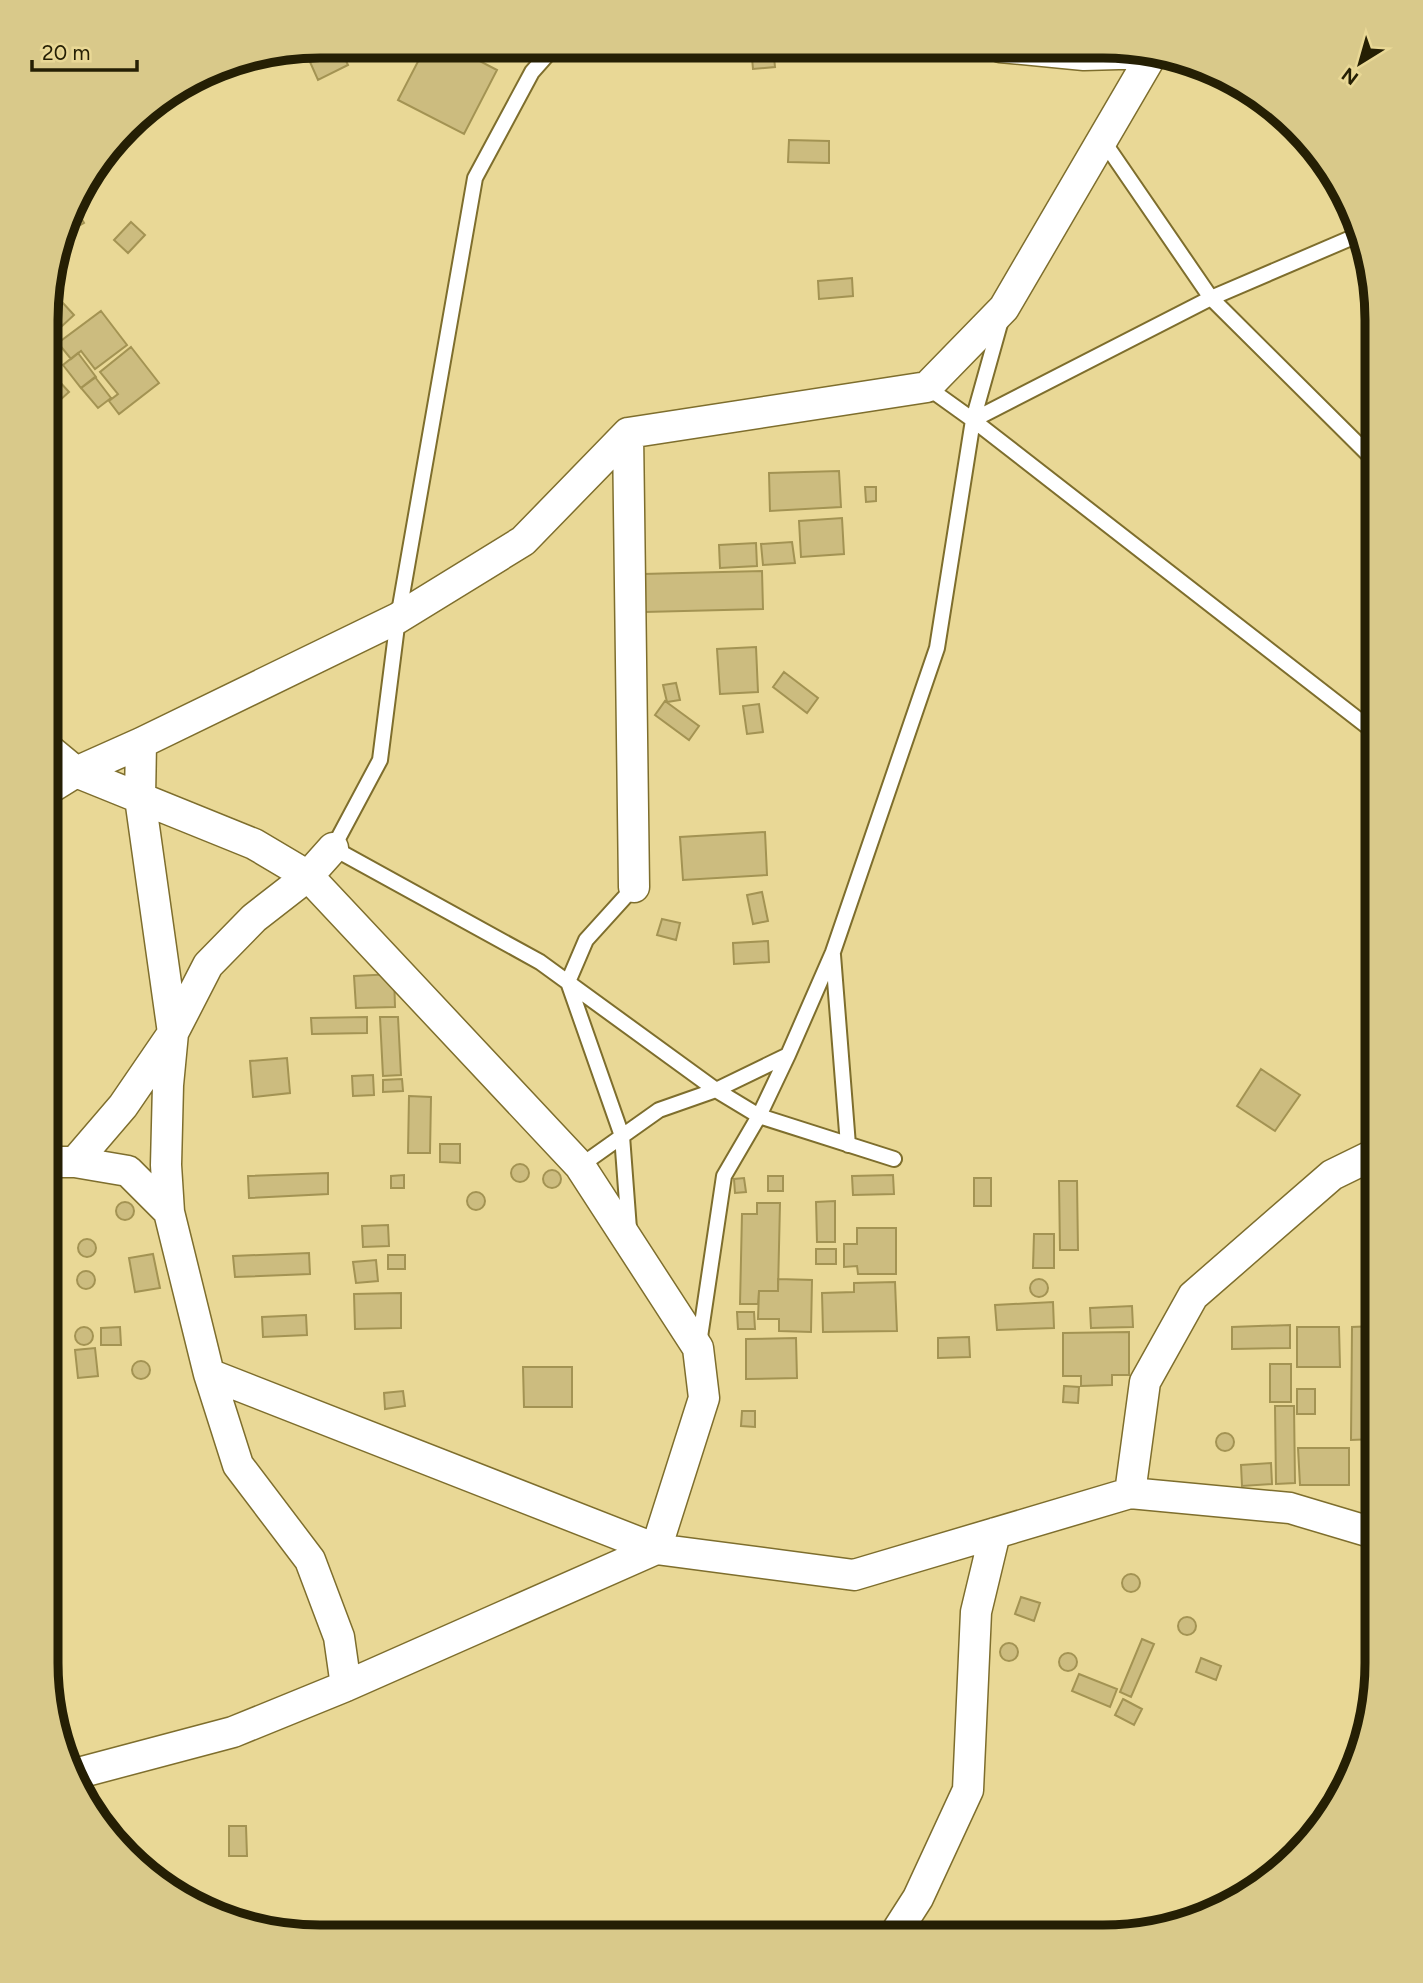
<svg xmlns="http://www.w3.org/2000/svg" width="1423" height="1983" font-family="Figtree,sans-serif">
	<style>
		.building { fill: #ccbc7f; stroke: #a39353; stroke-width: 2 }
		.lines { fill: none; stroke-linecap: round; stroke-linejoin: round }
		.lane-casing { stroke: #7e6e2d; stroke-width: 18 }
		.street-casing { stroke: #7e6e2d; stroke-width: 33 }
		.lane { stroke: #fff; stroke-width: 14 }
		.street { stroke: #fff; stroke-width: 30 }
		.rim { fill: none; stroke: #251f04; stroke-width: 9 }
	</style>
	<rect width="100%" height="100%" fill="#e9d896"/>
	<path class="building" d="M426 46H451L497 70 464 134 398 100Z
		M751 47H773L775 67 753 69Z
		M340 48 348 65 318 80 310 62Z
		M789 140 829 141V163L788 162Z
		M74 206 84 223 70 231 67 226Z
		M131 222 145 235 128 253 114 240Z
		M852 278 853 296 819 299 818 281Z
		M62 302 74 315 48 339V314Z
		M101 311 127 345 95 369 81 351 71 359 58 343Z
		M131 347 159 383 119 414 109 401 118 394 100 372Z
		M78 353 96 377 81 388 63 365Z
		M95 377 111 398 98 408 81 388Z
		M58 380 69 392 60 400 49 388Z
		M839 471 841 507 770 511 769 473Z
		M865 487H876V501L866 502Z
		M842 518 844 554 801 557 799 521Z
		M792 542 795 563 763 565 761 544Z
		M756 543 757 566 720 568 719 545Z
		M762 571 763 609 645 612 643 574Z
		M756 647 758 692 720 694 717 649Z
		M784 672 818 698 807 713 773 687Z
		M676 683 680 700 667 702 663 685Z
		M665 701 699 726 689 740 655 715Z
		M759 704 763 732 747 734 743 706Z
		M765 832 767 875 683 880 680 837Z
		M762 892 768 921 753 924 747 895Z
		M662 919 680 923 676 940 657 935Z
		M768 941 769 962 734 964 733 943Z
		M394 974 395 1007 356 1008 354 976Z
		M367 1017V1033L312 1034 311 1018Z
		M380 1017H398L401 1075 383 1076Z
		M287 1058 290 1093 253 1097 250 1061Z
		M1261 1069 1300 1095 1275 1131 1237 1106Z
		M373 1075 374 1095 353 1096 352 1076Z
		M402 1079 403 1091 383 1092V1080Z
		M409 1096 431 1097 430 1153H408Z
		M440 1144H460V1163L440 1162Z
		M511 1173a9 9 0 1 1 18 0a9 9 0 1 1-18 0Z
		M543 1179a9 9 0 1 1 18 0a9 9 0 1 1-18 0Z
		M328 1173V1194L249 1198 248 1176Z
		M404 1175V1188H391V1176Z
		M893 1175 894 1194 853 1195 852 1176Z
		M768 1176H783V1191H768Z
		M744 1178 746 1192 735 1193 734 1179Z
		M974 1178H991V1206H974Z
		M1059 1181H1077L1078 1250H1060Z
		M467 1201a9 9 0 1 1 18 0a9 9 0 1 1-18 0Z
		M835 1201V1242H817L816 1202Z
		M116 1211a9 9 0 1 1 18 0a9 9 0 1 1-18 0Z
		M757 1203H780L778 1291H759L758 1304H740L742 1214H757Z
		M388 1225 389 1246 363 1247 362 1226Z
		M857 1228H896V1274H858L857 1266 844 1267V1244H857Z
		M1034 1234H1054V1268H1033Z
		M78 1248a9 9 0 1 1 18 0a9 9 0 1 1-18 0Z
		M816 1249H836V1264H816Z
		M309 1253 310 1274 235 1277 233 1256Z
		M153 1254 160 1288 135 1292 129 1258Z
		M388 1255H405V1269H388Z
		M376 1260 378 1281 356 1283 353 1262Z
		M77 1280a9 9 0 1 1 18 0a9 9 0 1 1-18 0Z
		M1373 1278H1377V1322H1374Z
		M1030 1288a9 9 0 1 1 18 0a9 9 0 1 1-18 0Z
		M778 1279 812 1280 811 1332 779 1331V1319H758L759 1291H778Z
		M895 1282 897 1331 823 1332 822 1293 854 1292V1283Z
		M401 1293V1328L355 1329 354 1294Z
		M1053 1302 1054 1328 997 1330 995 1305Z
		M1132 1306 1133 1327 1091 1328 1090 1308Z
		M737 1312H754L755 1329H738Z
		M306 1315 307 1335 263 1337 262 1317Z
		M1290 1325V1348L1232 1349V1327Z
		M1376 1326 1375 1439 1351 1440 1352 1327Z
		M75 1336a9 9 0 1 1 18 0a9 9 0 1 1-18 0Z
		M120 1327 121 1345H101V1328Z
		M1297 1327H1339L1340 1367H1297Z
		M1129 1332V1375H1112V1385L1081 1386V1376H1063V1333Z
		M969 1337 970 1357 938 1358V1338Z
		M796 1338 797 1378 746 1379V1339Z
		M95 1348 98 1376 78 1378 75 1350Z
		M132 1370a9 9 0 1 1 18 0a9 9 0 1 1-18 0Z
		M1270 1364H1291V1402H1270Z
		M523 1367H572V1407H524Z
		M1064 1386 1079 1387 1078 1403 1063 1402Z
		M1297 1389H1315V1414H1297Z
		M403 1391 405 1406 385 1409 384 1393Z
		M1275 1406H1294L1295 1483 1276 1484Z
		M742 1411H755V1427L741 1426Z
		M1216 1442a9 9 0 1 1 18 0a9 9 0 1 1-18 0Z
		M1298 1448H1349V1485H1300Z
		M1271 1463 1272 1484 1242 1486 1241 1465Z
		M1122 1583a9 9 0 1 1 18 0a9 9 0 1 1-18 0Z
		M1021 1597 1040 1603 1034 1621 1015 1614Z
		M1178 1626a9 9 0 1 1 18 0a9 9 0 1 1-18 0Z
		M1142 1639 1154 1644 1131 1697 1120 1692Z
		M1000 1652a9 9 0 1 1 18 0a9 9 0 1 1-18 0Z
		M1059 1662a9 9 0 1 1 18 0a9 9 0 1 1-18 0Z
		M1201 1658 1221 1666 1216 1680 1196 1672Z
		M1079 1674 1117 1689 1110 1707 1072 1691Z
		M1123 1699 1142 1709 1134 1725 1115 1715Z
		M229 1826H246L247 1856H229Z"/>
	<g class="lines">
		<defs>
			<path id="lane" d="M555 46 532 72 475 178 398 618 380 760 333 848 540 962 716 1090 759 1116 894 1159
				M1102 139 1211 298 1371 457 1377 466
				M927 387 973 420 1377 734
				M973 420 1211 298 1358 235
				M1377 495 1371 457 1377 410
				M833 955 848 1145
				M580 1166 659 1110 716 1090 788 1055
				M629 1229 622 1136 568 982 586 940 634 887
				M699 1344 724 1176 759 1116 788 1055 833 952 937 648 973 420 1001 320"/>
			<path id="street" d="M1000 47 1084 55 1153 53 1154 52
				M628 433 634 887
				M47 748 76 772 254 844 308 876 580 1166 698 1348 704 1398 656 1549 346 1686 233 1732 71 1775
				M47 790 76 772 141 743 398 618 523 541 628 433 927 387 1004 308 1153 53 1152 51
				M46 1162H75L128 1171 169 1212 209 1374 656 1549 854 1575 1130 1493 1290 1508 1377 1534
				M75 1162 123 1106 173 1033 140 798 141 743
				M169 1212 166 1165 168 1085 173 1033 208 965 254 918 308 876 333 848
				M209 1374 238 1465 310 1560 339 1637 346 1686
				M1130 1493 1145 1382 1193 1296 1332 1175 1377 1153
				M893 1937 918 1898 968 1790 976 1612 995 1533"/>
		</defs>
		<use href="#lane" class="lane-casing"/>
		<use href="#street" class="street-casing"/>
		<use href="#lane" class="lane"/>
		<use href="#street" class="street"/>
	</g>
	<path d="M0 0H1423V1983H0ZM320 58H1103A262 262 0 0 1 1365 320V1663A262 262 0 0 1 1103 1925H320A262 262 0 0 1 58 1663V320A262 262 0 0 1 320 58Z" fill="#d9c98a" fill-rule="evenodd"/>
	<path class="rim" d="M320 58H1103A262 262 0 0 1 1365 320V1663A262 262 0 0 1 1103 1925H320A262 262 0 0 1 58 1663V320A262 262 0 0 1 320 58Z"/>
	<g transform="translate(1360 63) rotate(217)" stroke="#e9d896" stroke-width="5" paint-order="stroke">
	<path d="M0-5L12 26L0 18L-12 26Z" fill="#251f04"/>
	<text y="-10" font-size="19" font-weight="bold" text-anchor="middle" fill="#251f04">N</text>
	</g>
	<path d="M32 60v10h105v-10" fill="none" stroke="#251f04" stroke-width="3.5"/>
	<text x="42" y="60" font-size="21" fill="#251f04" stroke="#e9d896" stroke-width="5" paint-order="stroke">20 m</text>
</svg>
